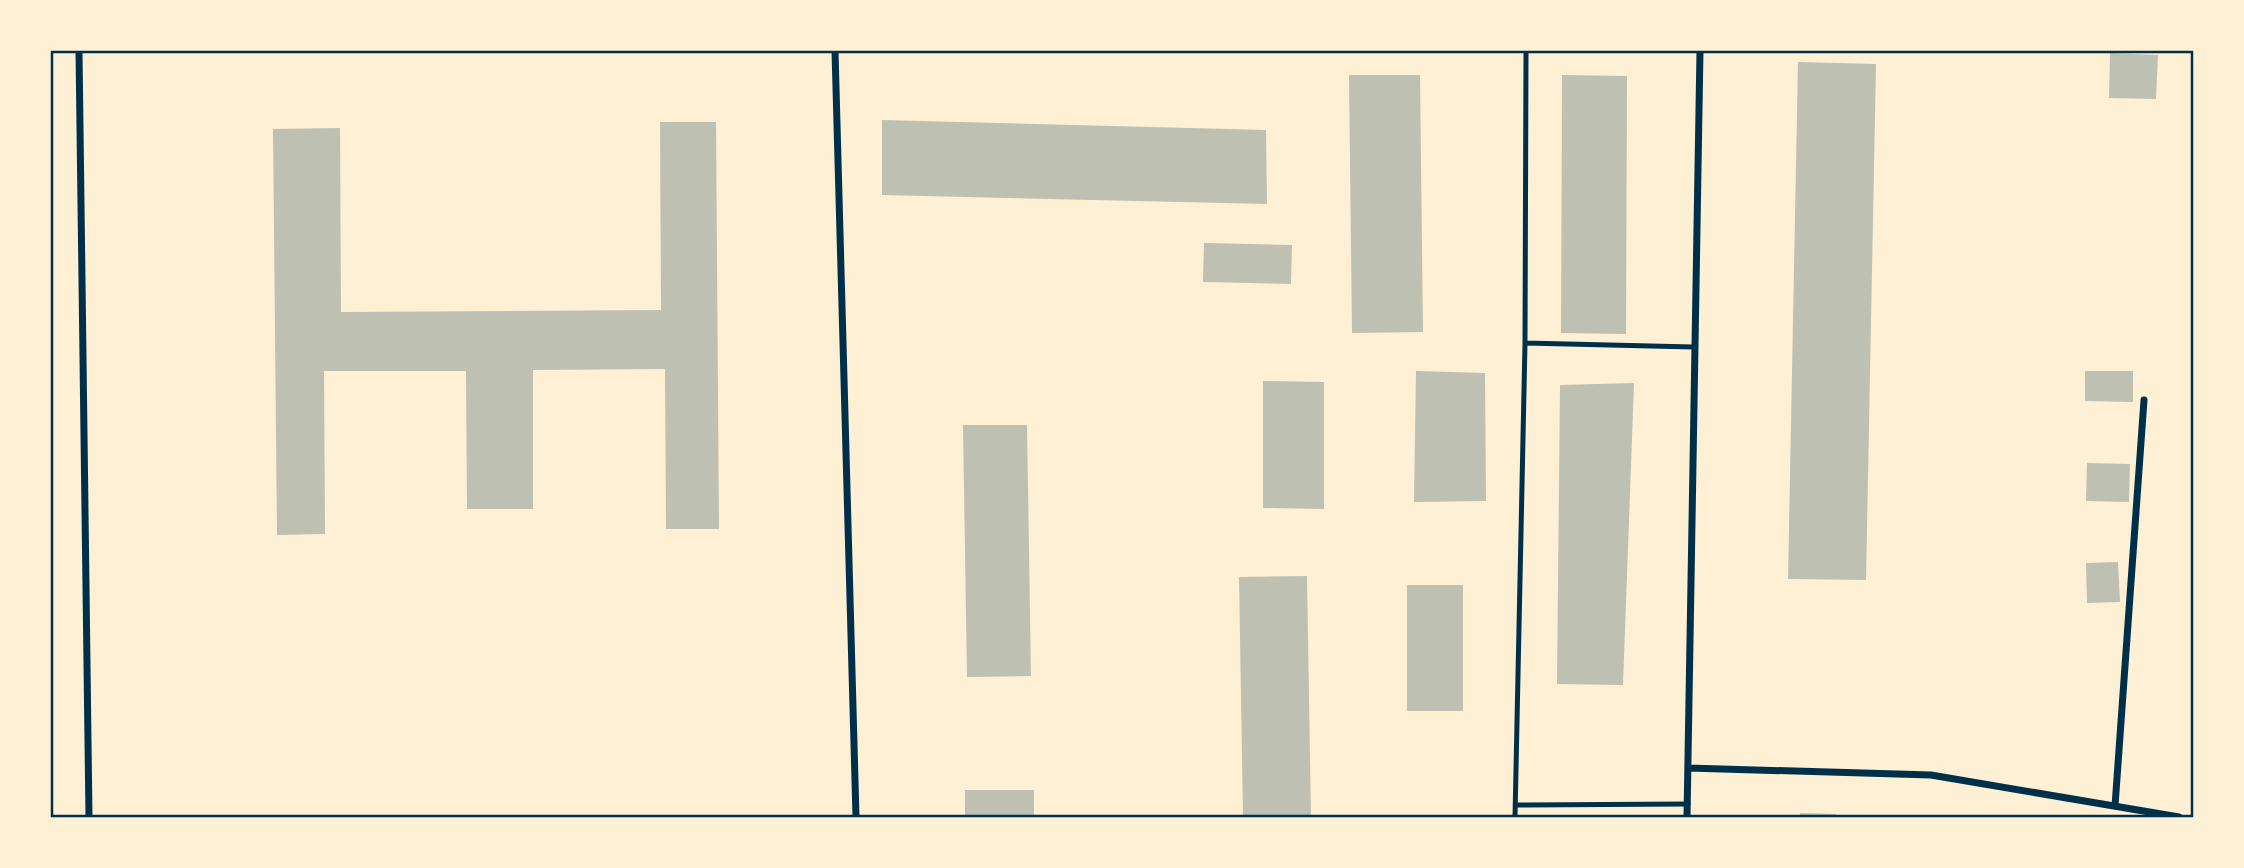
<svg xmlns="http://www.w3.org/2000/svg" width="2244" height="868" font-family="'Exo 2',sans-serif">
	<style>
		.building { fill: #bec0b2 }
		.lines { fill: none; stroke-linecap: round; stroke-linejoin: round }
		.service { stroke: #003049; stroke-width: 5 }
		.minor { stroke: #003049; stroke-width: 7 }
		.neatline { fill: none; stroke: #003049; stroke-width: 2.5 }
	</style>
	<rect width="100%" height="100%" fill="#fdf0d5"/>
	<path class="building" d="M2110 53 2158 55 2156 99 2109 98Z
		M1798 62 1876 64 1866 580 1788 579Z
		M1349 75H1420L1423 332 1352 333Z
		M1562 75 1627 76 1626 334 1561 333Z
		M882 120 1266 130 1267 204 882 195Z
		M660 122H716L719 529H666L665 369 533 370V509H467L466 371H324L325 534 277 535 273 129 340 128 341 312 661 310Z
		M1204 243 1292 245 1291 284 1203 282Z
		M1416 371 1485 373 1486 501 1414 502Z
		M2085 371H2133V402L2085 401Z
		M1263 381 1324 382V509L1263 508Z
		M1634 383 1623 685 1557 684 1560 385Z
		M963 425H1027L1031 676 967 677Z
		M2087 463 2130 464 2129 502 2086 501Z
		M2118 562 2120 602 2087 603 2086 563Z
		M1307 576 1311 817H1243L1239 577Z
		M1407 585H1463V711H1407Z
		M965 790H1034V817H965Z
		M1800 813 1836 814V817H1800Z"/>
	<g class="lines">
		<path class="service" d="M1525 343 1693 347
			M1515 805 1688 804
			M1515 817 1525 343 1526 51"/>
		<path class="minor" d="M79 51 89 817
			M835 51 856 817
			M1688 768 1931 775 2179 817
			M2115 806 2144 400
			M1687 817 1700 51"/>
	</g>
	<rect width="2244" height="868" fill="none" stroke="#fdf0d5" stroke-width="105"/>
	<rect x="52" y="52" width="2140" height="764" class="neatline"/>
</svg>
